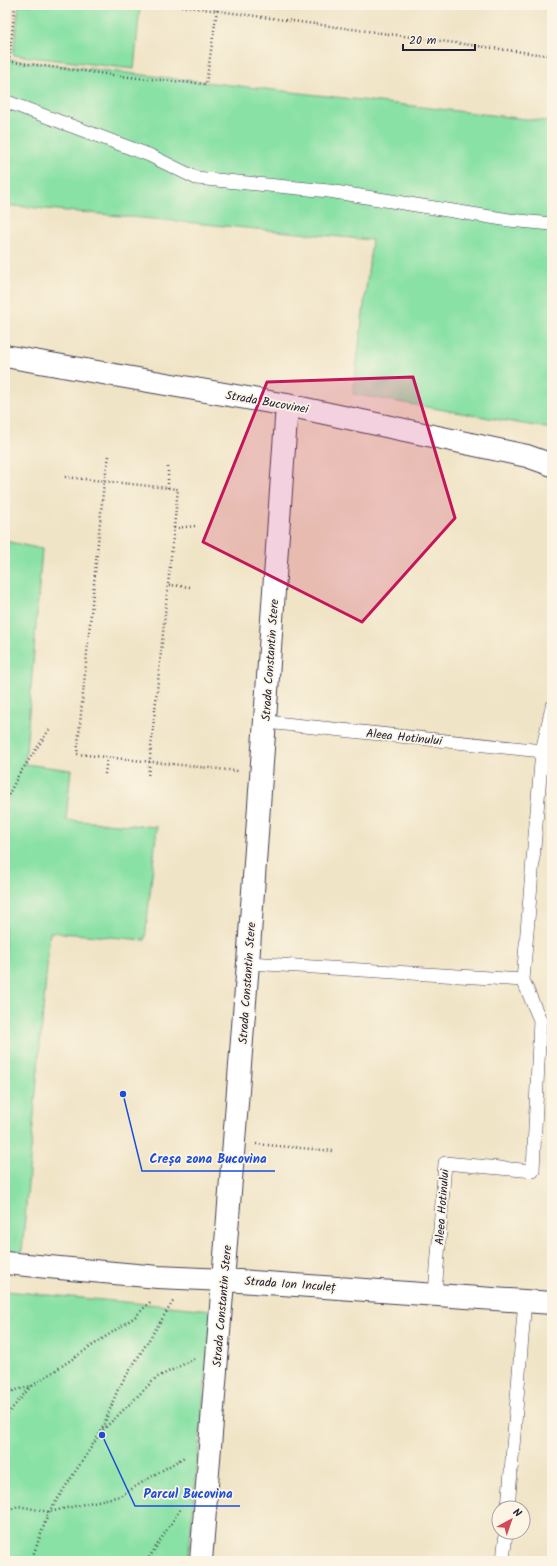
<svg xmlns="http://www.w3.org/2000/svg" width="557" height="1566" font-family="Kalam,sans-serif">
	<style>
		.green { fill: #89e1a5; stroke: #568270 }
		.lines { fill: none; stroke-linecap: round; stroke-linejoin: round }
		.lane-casing { stroke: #413f50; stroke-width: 14 }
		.street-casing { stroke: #413f50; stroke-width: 24 }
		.path { stroke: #413f50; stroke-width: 2.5; stroke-dasharray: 1 3; stroke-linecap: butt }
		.lane { stroke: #fff; stroke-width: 13 }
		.street { stroke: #fff; stroke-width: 22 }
		.marked { fill: #c2185b; fill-opacity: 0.2; stroke: #c2185b; stroke-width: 3; stroke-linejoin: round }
		.labels { text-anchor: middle; stroke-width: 3.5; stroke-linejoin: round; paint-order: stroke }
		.street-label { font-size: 12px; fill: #22223b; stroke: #fcf5e5 }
		.leader { fill: none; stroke: #1d4ed8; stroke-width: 1.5 }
		.callout-dot { fill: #1d4ed8; stroke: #fcf5e5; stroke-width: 1.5 }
		.callout-label { font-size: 13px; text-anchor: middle; font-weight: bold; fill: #1d4ed8; stroke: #fcf5e5; stroke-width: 3.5; stroke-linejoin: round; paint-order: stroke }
	</style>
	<rect width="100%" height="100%" fill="#fcf5e5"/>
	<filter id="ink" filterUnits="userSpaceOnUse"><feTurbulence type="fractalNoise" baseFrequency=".025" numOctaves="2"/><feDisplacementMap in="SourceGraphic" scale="8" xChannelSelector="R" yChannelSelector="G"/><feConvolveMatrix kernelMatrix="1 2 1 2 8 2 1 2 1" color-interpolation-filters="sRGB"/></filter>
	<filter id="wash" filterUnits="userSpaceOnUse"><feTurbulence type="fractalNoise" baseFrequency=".012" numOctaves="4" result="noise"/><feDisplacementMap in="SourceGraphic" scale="16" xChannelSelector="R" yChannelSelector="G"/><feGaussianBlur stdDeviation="0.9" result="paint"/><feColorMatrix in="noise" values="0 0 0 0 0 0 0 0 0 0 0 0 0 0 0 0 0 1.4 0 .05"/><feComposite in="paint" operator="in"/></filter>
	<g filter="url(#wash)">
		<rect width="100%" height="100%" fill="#f0e4c6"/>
		<path class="green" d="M19 5H121L140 7 134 69 13 55Z
			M5 59 552 122V429L353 394 372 240 5 205Z
			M5 541 42 549 25 764 71 770 66 820 157 827 145 940 50 932 22 1252 5 1251Z
			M5 1291 212 1310 188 1561H5Z"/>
	</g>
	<g filter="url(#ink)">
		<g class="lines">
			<defs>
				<path id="lane" d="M5 101 149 155 196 178 329 191 509 220 552 224
					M542 751 552 707
					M248 963 523 980 542 751 266 722
					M435 1294 445 1163 533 1171 540 1020 523 980
					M508 1508 525 1300
					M503 1561 506 1532"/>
				<path id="street" d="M5 356 287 405 527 456 552 465
					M5 1263 158 1277 224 1280 552 1303
					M201 1561 248 963 287 405"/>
			</defs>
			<use href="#lane" class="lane-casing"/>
			<use href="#street" class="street-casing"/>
			<path class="path" d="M174 5 552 56
				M5 41 12 42
				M5 61 137 78 206 84 217 10
				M9 62 15 5
				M109 456 104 482 77 754 238 771
				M65 477 178 489 148 777
				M168 488V466
				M174 528 196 526
				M169 585 191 587
				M105 774 107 758
				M5 802 18 776 49 730
				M256 1144 334 1151
				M5 1393 32 1386 135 1317 152 1300
				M5 1417 31 1386
				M103 1430 156 1378 194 1359
				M5 1512 18 1506 49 1512 120 1496 186 1456
				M31 1561 49 1512 101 1432 118 1389 174 1300
				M147 1561 181 1508"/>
			<use href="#lane" class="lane"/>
			<use href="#street" class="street"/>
		</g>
	</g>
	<path class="marked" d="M413 377 455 518 362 622 203 542 267 382Z"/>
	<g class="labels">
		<g class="street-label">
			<text transform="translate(267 402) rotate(10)" y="4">Strada Bucovinei</text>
			<text transform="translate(270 660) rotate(-86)" y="4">Strada Constantin Stere</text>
			<text transform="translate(404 737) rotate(6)" y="4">Aleea Hotinului</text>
			<text transform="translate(247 983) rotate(-86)" y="4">Strada Constantin Stere</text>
			<text transform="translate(442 1207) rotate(-86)" y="4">Aleea Hotinului</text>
			<text transform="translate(290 1284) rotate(4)" y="4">Strada Ion Inculeț</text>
			<text transform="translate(222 1306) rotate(-85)" y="4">Strada Constantin Stere</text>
		</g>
	</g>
	<path class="leader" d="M123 1094L142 1171H275M102 1435L135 1506H240"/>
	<g class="callout-dot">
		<circle cx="123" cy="1094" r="4"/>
		<circle cx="102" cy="1435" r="4"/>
	</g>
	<g class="callout-label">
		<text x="208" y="1163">Creșa zona Bucovina</text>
		<text x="188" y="1498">Parcul Bucovina</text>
	</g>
	<rect width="557" height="1566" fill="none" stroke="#fcf5e5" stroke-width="20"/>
	<g transform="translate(511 1520) rotate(40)"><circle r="19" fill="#fcf5e5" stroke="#a5a1a1"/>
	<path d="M0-3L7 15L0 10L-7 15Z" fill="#d1495b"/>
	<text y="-6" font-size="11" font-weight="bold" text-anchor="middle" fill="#22223b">N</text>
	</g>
	<path d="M403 44v6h72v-6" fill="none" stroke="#22223b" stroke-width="2"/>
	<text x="409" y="44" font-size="12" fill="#22223b" stroke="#fcf5e5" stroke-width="3" paint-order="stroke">20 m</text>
</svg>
